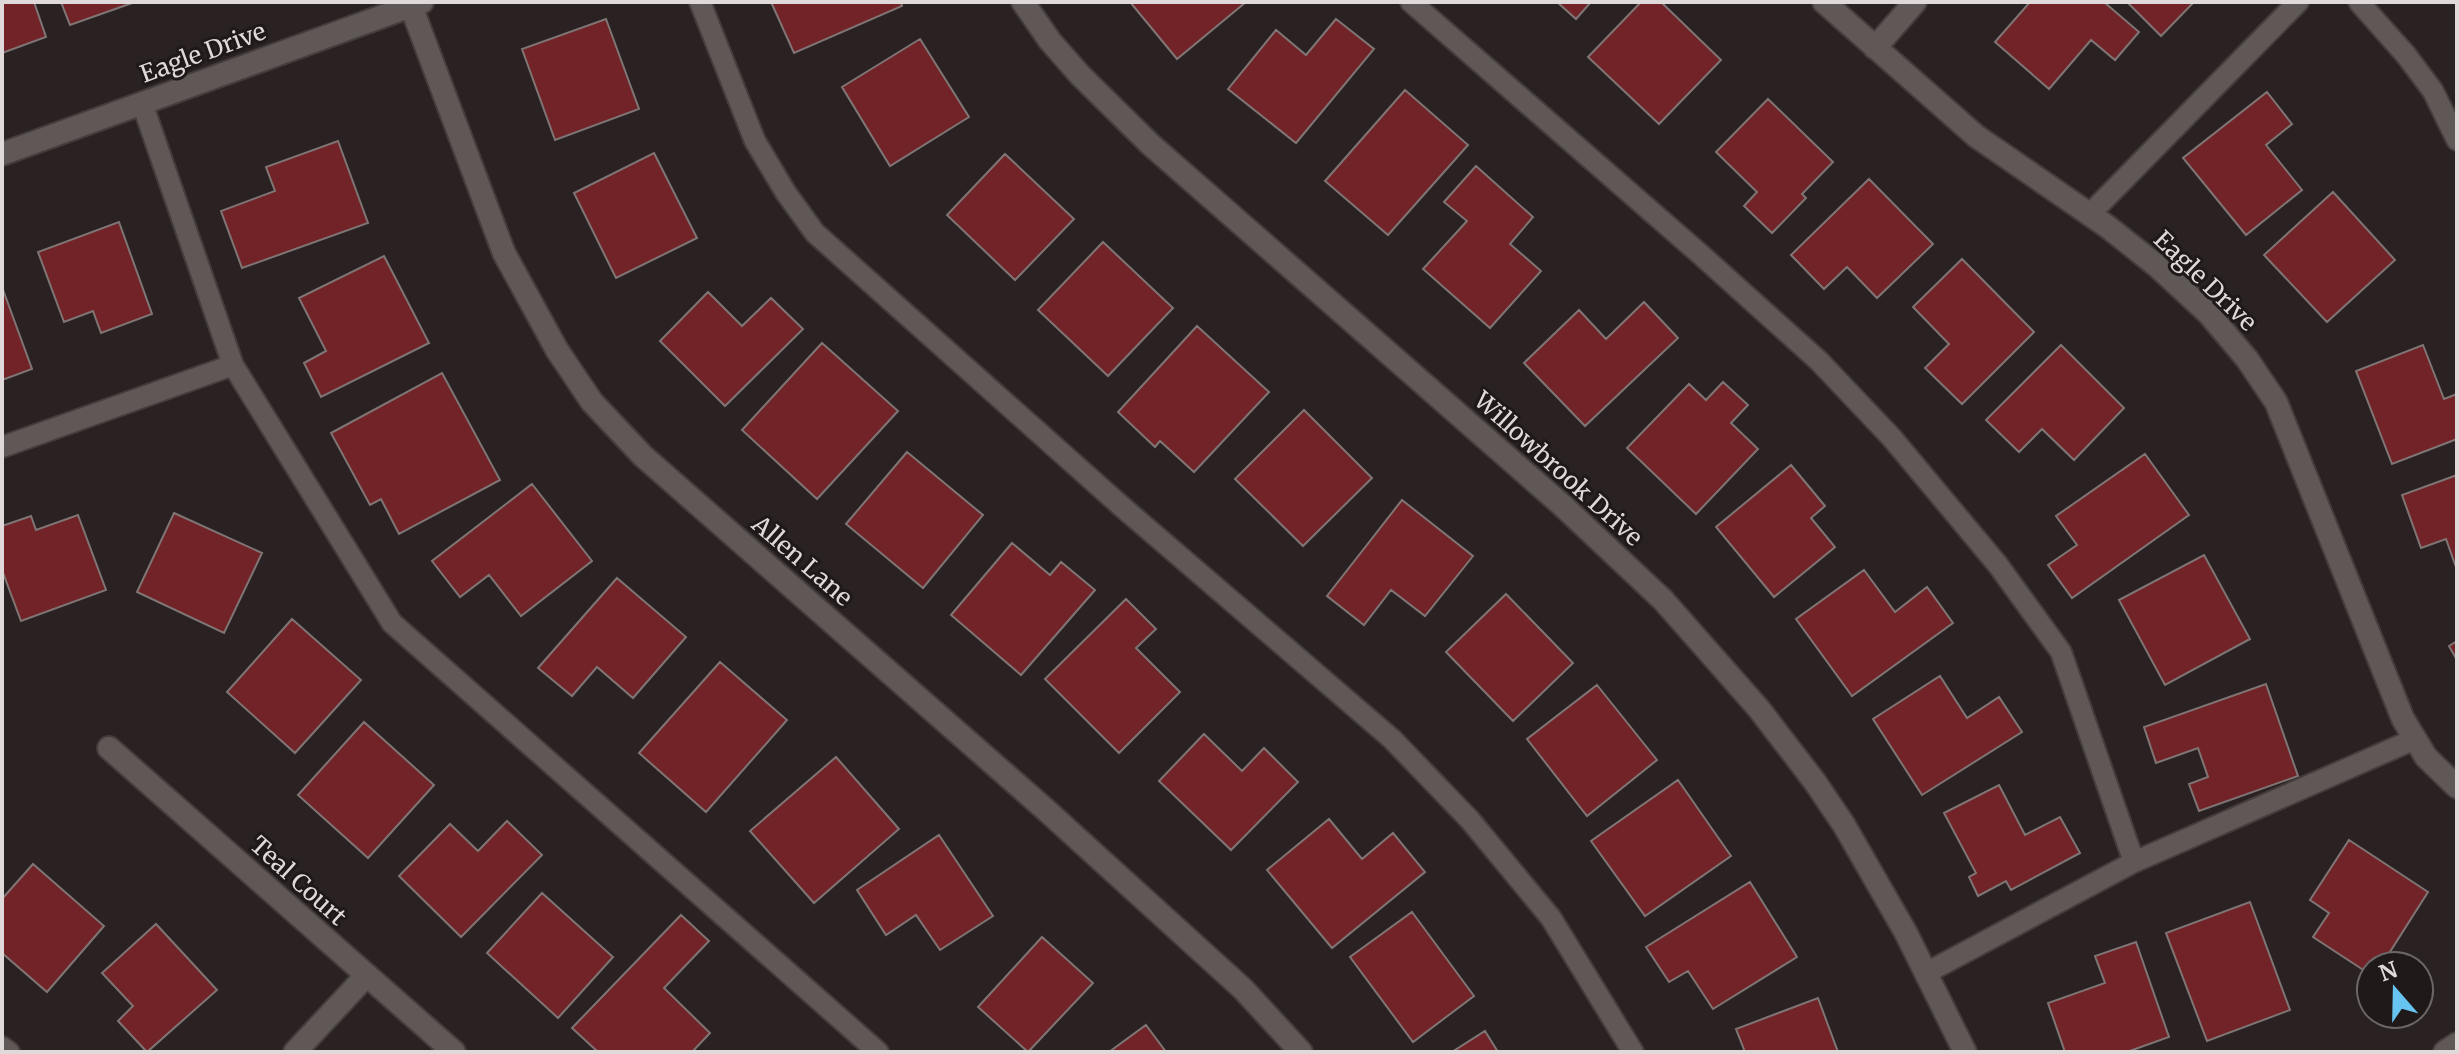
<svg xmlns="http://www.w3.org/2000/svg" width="2459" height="1054" font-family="Merriweather,serif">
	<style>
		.building { fill: #712328; stroke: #7f7574; stroke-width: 2 }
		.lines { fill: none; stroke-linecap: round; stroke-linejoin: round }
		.service-casing { stroke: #443d3c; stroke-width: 24 }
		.minor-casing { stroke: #443d3c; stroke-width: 26 }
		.service { stroke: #605757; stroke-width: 20 }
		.minor { stroke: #605757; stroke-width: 22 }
		.labels { text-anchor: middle; stroke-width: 6; stroke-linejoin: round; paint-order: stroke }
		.street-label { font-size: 24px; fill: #dfd9d9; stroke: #201919 }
	</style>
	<rect width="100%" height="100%" fill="#2a2222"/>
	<path class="building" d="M2 2H34L46 37 2 53Z
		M61 2H135L70 25Z
		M771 2H901L902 6 794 53Z
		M1130 2H1246L1177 59Z
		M1557 2H1591L1576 19Z
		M1641 2H1661L1721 60 1659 124 1588 57Z
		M2030 2H2104L2139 32 2115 60 2091 40 2049 89 1995 42Z
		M2127 2H2192L2193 3 2161 36Z
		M606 19 639 109 555 140 522 49Z
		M1336 19 1374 49 1296 143 1228 89 1276 30 1306 55Z
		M920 39 969 117 890 166 842 87Z
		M1405 90 1468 145 1388 235 1325 181Z
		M2267 92 2292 124 2266 145 2302 190 2246 235 2183 158Z
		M1768 99 1833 162 1802 194 1806 198 1772 233 1744 206 1757 192 1716 152Z
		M338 141 368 223 242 268 221 211 275 191 266 167Z
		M654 153 697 238 616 278 574 193Z
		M1005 154 1074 219 1015 280 947 215Z
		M1476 166 1533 217 1510 244 1541 271 1490 328 1423 269 1467 221 1444 202Z
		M1869 179 1933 244 1877 298 1847 267 1824 289 1791 255Z
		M2333 192 2395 260 2327 322 2264 255Z
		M119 222 152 314 101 333 93 311 64 322 38 252Z
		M1103 242 1173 308 1108 376 1038 310Z
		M384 256 429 343 321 397 304 363 326 351 299 298Z
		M1962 259 2034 332 1962 404 1925 368 1949 344 1913 307Z
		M2 287 32 369 2 380Z
		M708 292 742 326 771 298 803 329 725 406 660 341Z
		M1644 302 1678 338 1585 426 1524 363 1579 310 1606 339Z
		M1197 326 1269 392 1194 472 1160 441 1155 447 1118 412Z
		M822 343 898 411 817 499 742 430Z
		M2061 345 2124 408 2074 460 2042 429 2019 452 1986 420Z
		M2423 345 2444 399 2457 394V439L2392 464 2356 371Z
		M442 373 500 480 399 534 381 499 370 505 331 433Z
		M1723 382 1748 405 1731 423 1758 449 1696 514 1627 448 1689 384 1706 400Z
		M1304 410 1372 478 1303 546 1235 479Z
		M907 452 983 515 923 588 846 524Z
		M2145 454 2189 515 2072 598 2048 565 2077 545 2056 516Z
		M1791 465 1825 506 1811 518 1835 547 1774 597 1716 527Z
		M2457 475V570L2446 539 2421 548 2402 495Z
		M532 484 592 561 521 616 489 575 460 597 432 561Z
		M1402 500 1473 556 1425 616 1391 590 1364 625 1327 596Z
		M174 513 262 553 224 633 137 592Z
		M78 515 106 590 21 621 2 570V526L31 516 36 530Z
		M1012 543 1050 575 1061 562 1095 590 1021 675 951 615Z
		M2204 555 2250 639 2165 685 2119 600Z
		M1864 570 1895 612 1927 587 1953 623 1852 696 1796 619Z
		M617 578 686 637 633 698 597 667 572 696 538 668Z
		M1506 594 1573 663 1513 721 1446 652Z
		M1126 599 1156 629 1136 648 1180 692 1119 753 1045 679Z
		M292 619 361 680 295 753 227 692Z
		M2457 641V660L2449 646Z
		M720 662 787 720 706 812 639 753Z
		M1940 676 1967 718 1999 697 2022 732 1922 795 1873 719Z
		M2266 684 2298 776 2199 811 2189 784 2208 777 2198 748 2156 763 2144 727Z
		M1597 685 1657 760 1587 816 1527 739Z
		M364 722 434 785 368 858 298 795Z
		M1204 734 1242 771 1264 748 1298 782 1231 850 1159 781Z
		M836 757 899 829 814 903 750 831Z
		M1678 780 1731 856 1645 916 1591 841Z
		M1999 785 2025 835 2060 817 2080 853 2011 890 2006 881 1978 896 1969 877 1976 873 1944 813Z
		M1329 819 1362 859 1393 833 1425 872 1332 948 1267 870Z
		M507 821 542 855 461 937 399 876 450 824 478 851Z
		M939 835 993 916 940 950 916 915 886 935 857 890Z
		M2349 840 2428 892 2381 966H2371V975L2313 937 2329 913 2310 900Z
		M33 864 104 926 47 992 2 953V899Z
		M1750 882 1797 957 1713 1009 1688 971 1669 982 1646 947Z
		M542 893 613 957 558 1018 487 953Z
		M2250 902 2290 1010 2207 1041 2166 933Z
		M1412 912 1474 996 1413 1042 1350 957Z
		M681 915 709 941 664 988 710 1033 692 1052H598L572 1028Z
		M156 924 217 990 147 1052 118 1021 133 1006 102 973Z
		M1042 937 1093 983 1028 1052 978 1007Z
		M2136 942 2169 1037 2127 1052H2065L2048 1003 2105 983 2095 956Z
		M1818 998 1838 1052H1745L1736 1029Z
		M1146 1025 1166 1052H1109Z
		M1485 1031 1498 1052H1452Z"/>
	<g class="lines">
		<defs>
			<path id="service" d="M700 2 755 141 786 193 815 233 1120 505 1392 739 1470 820 1551 918 1633 1052
				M1411 2 1700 254 1819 361 1892 438 1998 565 2061 652 2134 862 1926 973
				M2359 2 2406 55 2433 91 2457 140
				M2090 214 2298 2
				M233 365 392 623 878 1052
				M2 447 233 365 142 103
				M2134 862 2415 739
				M2 1047 9 1052"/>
			<path id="minor" d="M1023 2 1050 41 1080 75 1150 144 1563 506 1663 600 1759 709 1815 782 1844 825 1906 933 1965 1052
				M1824 2 1976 136 2108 227 2157 266 2209 314 2247 359 2276 402 2403 719 2426 757 2457 787
				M411 6 504 253 557 350 592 402 643 456 1046 810 1243 989 1301 1052
				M1875 48 1915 2
				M2 154 422 2
				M109 748 454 1052
				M295 1052 366 976
				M2445 1052 2457 1044"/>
		</defs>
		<use href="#service" class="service-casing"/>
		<use href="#minor" class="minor-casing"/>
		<use href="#service" class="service"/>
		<use href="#minor" class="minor"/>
	</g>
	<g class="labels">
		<g class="street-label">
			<text transform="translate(203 53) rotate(-20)" y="8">Eagle Drive</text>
			<text transform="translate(2205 281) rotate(44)" y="8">Eagle Drive</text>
			<text transform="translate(1558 469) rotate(42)" y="8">Willowbrook Drive</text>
			<text transform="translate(802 561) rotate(41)" y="8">Allen Lane</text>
			<text transform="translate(298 881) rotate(42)" y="8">Teal Court</text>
		</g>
	</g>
	<rect width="2459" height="1054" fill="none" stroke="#dfd9d9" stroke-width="8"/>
	<g transform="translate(2395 990) rotate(340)"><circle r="38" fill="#201919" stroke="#6c6666" stroke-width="2"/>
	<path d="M0-6L14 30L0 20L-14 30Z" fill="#67c4f0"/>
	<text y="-12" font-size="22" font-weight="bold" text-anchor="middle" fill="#dfd9d9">N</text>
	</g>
</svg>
